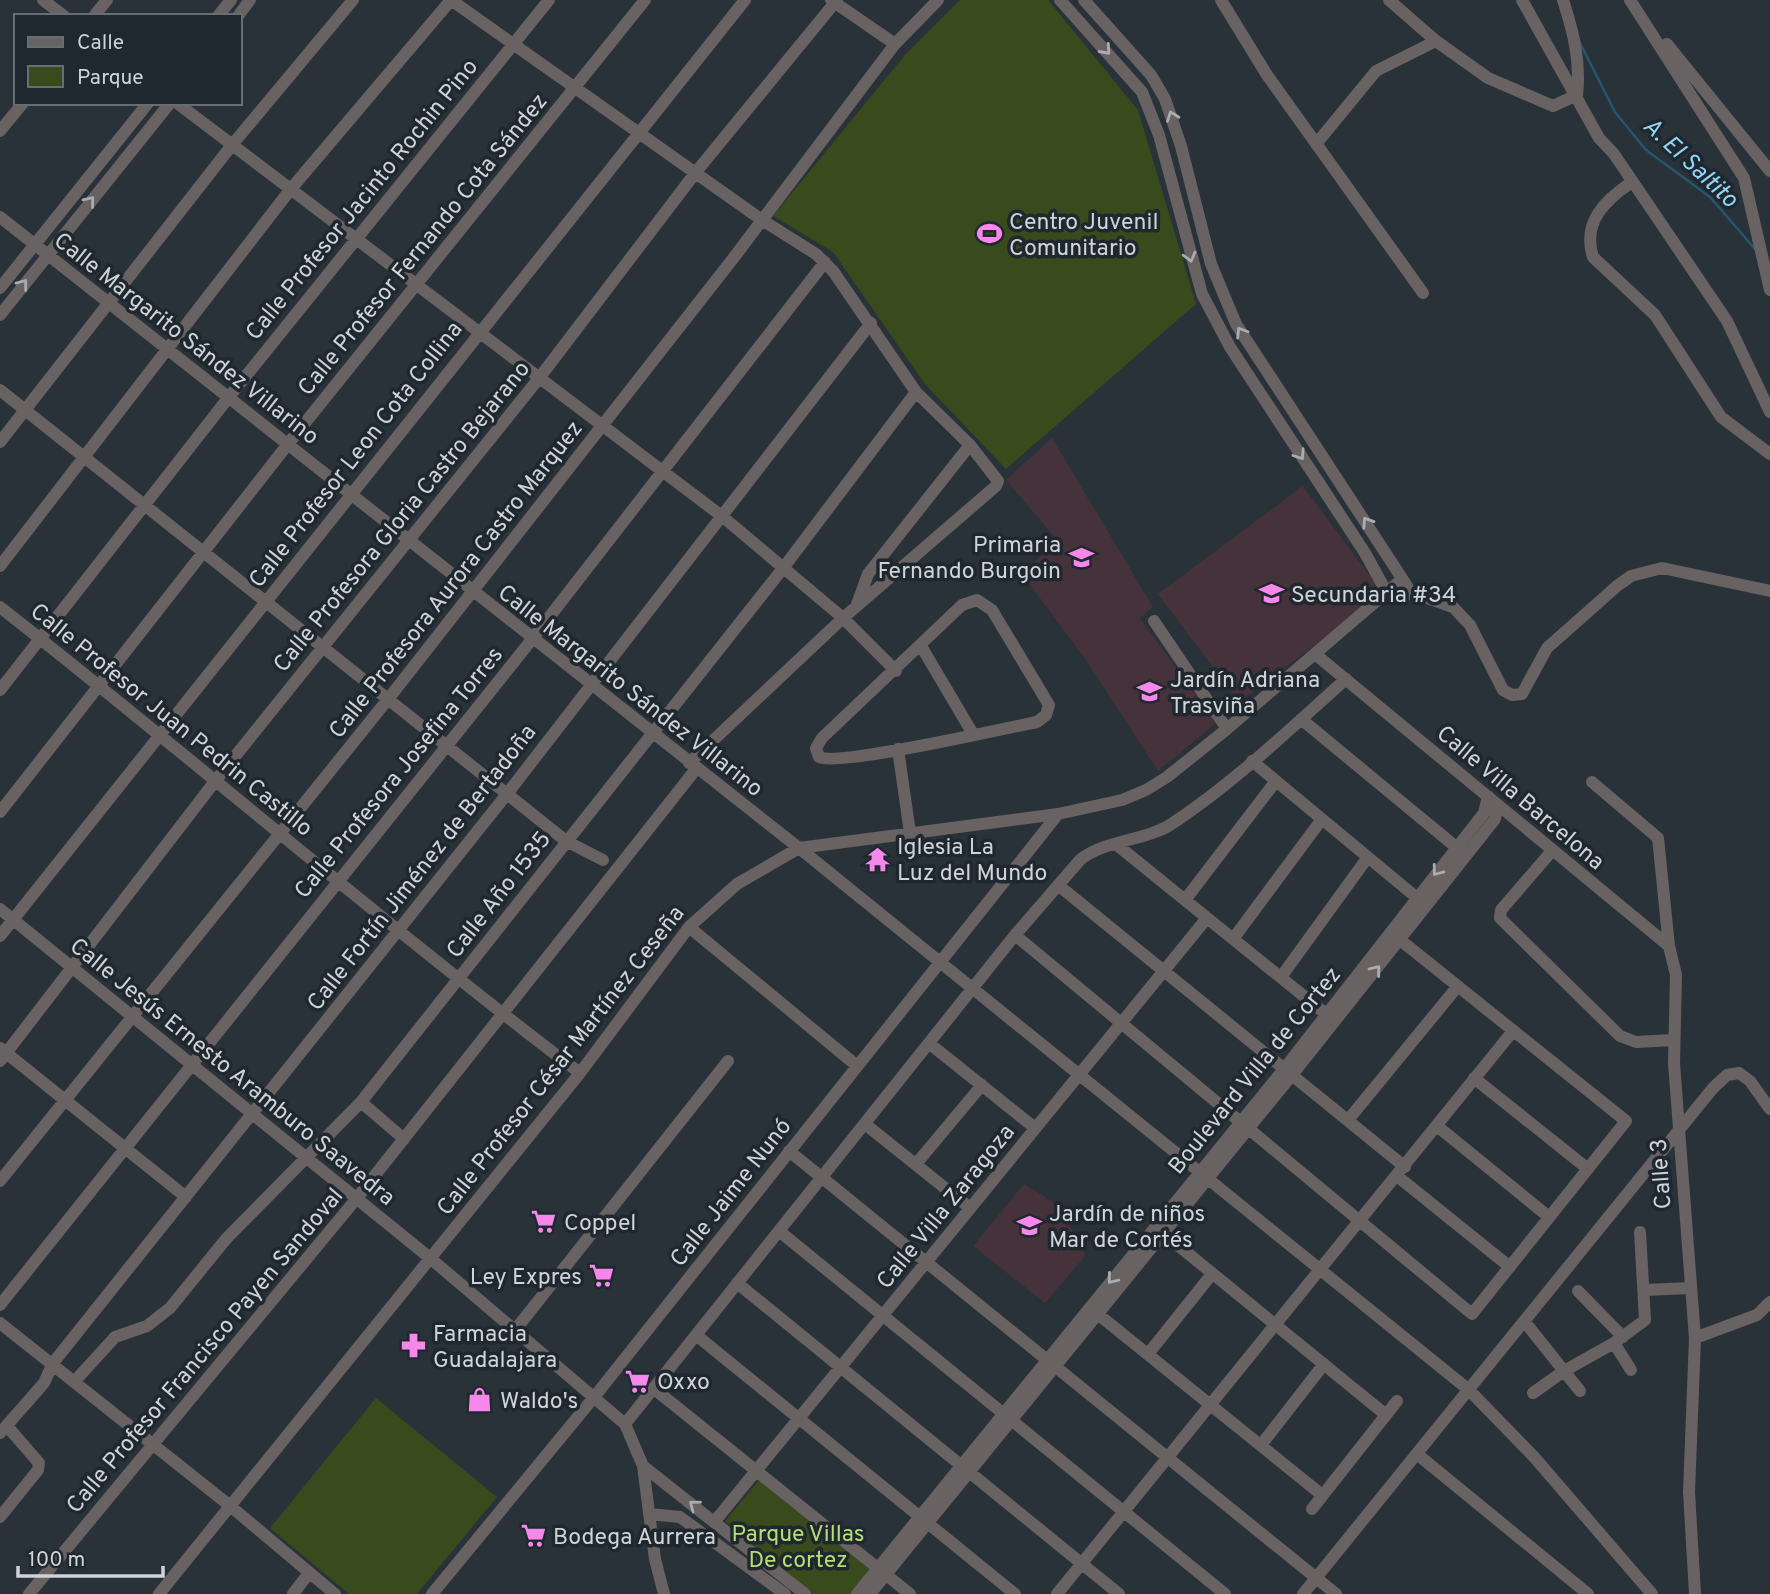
<svg xmlns="http://www.w3.org/2000/svg" width="1770" height="1594" font-family="Overpass,sans-serif">
	<style>
		.education { fill: #45323a }
		.green { fill: #394a1c }
		.lines { fill: none; stroke-linecap: round; stroke-linejoin: round }
		.stream { stroke: #24576f; stroke-width: 2.5 }
		.minor { stroke: #686263; stroke-width: 12 }
		.oneway { stroke: #abacb0 }
		.labels { text-anchor: middle; stroke-width: 7; stroke-linejoin: round; paint-order: stroke }
		.street-label { font-size: 23px; fill: #cfd4d9; stroke: #20282f }
		.poi-label { font-size: 23px; fill: #cfd4d9; stroke: #20282f; text-anchor: start }
		.park-label { font-size: 23px; fill: #b5de74; stroke: #20282f }
		.water-label { font-size: 24px; font-style: italic; fill: #92d7fb; stroke: #20282f }
	</style>
	<rect width="100%" height="100%" fill="#2a3239"/>
	<path class="education" d="M1052 438 1153 607 1140 618 1216 723 1158 771 1086 660 1022 574 1057 540 1006 480Z
		M1303 486 1383 594 1239 702 1158 594Z
		M1024 1184 1058 1205 1086 1255 1045 1303 973 1246Z"/>
	<path class="green" d="M960 0H1048L1138 110 1196 304 1006 469 925 384 833 252 773 216 905 55Z
		M376 1398 497 1497 417 1594H349L270 1528Z
		M760 1479 871 1571 853 1594H813L725 1521Z"/>
	<g class="lines">
		<path class="stream" d="M1579 41 1615 112 1646 150 1710 197 1755 249"/>
		<path class="minor" d="M43 0 64 16
			M451 0 762 220 816 254 833 271 916 392 970 445 998 481 996 486 843 618 689 763
			M831 0 895 44
			M1060 0 1142 92 1159 135 1202 294 1230 347 1365 553 1387 593 1416 594 1453 607 1470 625 1503 690 1512 695 1522 694 1547 648 1617 586 1631 576 1662 568 1770 591
			M1084 0 1151 75 1165 99 1181 146 1211 264 1236 324 1407 586
			M1221 0 1267 75 1423 293
			M1389 0 1436 41 1488 78 1553 106 1577 95C1581 62 1573 31 1563 0
			M1522 0 1599 138 1614 154 1727 321 1770 412
			M1630 0 1744 178 1770 290
			M94 16 107 0
			M218 16 231 0
			M238 16 250 0
			M1667 44 1770 171
			M177 103 723 517 843 618 896 671
			M0 131 23 103
			M1316 144 1376 71 1436 41
			M1632 182C1605 200 1582 222 1593 257L1655 315 1721 417 1770 454
			M0 217 799 848 1469 1390 1535 1458 1652 1594
			M0 288 148 103
			M0 315 170 103
			M0 390 566 841 603 860
			M0 442 232 145 353 0
			M0 566 290 190 451 0
			M977 600 992 610 1049 705 1046 715 1037 722C1006 728 837 767 819 757L816 748 822 738 962 605Z
			M0 607C195 760 382 923 580 1073
			M856 607 868 574 970 445
			M1154 621 1227 729
			M921 646 973 734
			M1315 654 1669 946
			M0 690 229 397 549 0
			M1301 719 1462 852
			M898 749 910 833
			M1252 761 1422 902
			M1592 782 1658 838 1669 946 1676 975 1674 1063 1695 1338 1689 1492 1695 1594
			M0 812 288 444 645 0
			M1117 845 1332 1019
			M1551 852 1501 910 1500 918 1620 1036 1636 1042 1673 1040
			M1058 885 1405 1167
			M1185 900 1276 781
			M0 909 430 1258 625 1424 643 1466 655 1559 664 1594
			M689 927 856 1065
			M1015 935 1472 1314 1626 1121 1399 939
			M0 936 745 0
			M1233 939 1322 819
			M1281 977 1368 857
			M930 1044 1035 1128
			M0 1048 186 1197
			M0 1061 216 780 540 377 696 172 837 0
			M1474 1078 1588 1169
			M361 1102 404 1139
			M1348 1120 1458 986
			M865 1124 970 1208
			M1437 1126 1549 1217
			M789 1151 1336 1594
			M916 1164 982 1085
			M1397 1176 1510 1267
			M0 1181 389 698 735 256 895 44 938 0
			M1158 1229 1386 1415
			M779 1231 1225 1594
			M737 1283 1119 1594
			M1645 1290 1690 1288
			M1578 1291 1623 1337
			M0 1305 533 638 825 262
			M1094 1311 1322 1495
			M1525 1322 1564 1371 1614 1343 1645 1320 1640 1232
			M0 1323 229 1505 335 1594
			M516 1329 728 1061
			M696 1335 1015 1594
			M1695 1338 1757 1315 1770 1302
			M1614 1343 1631 1370
			M1148 1354 1212 1274
			M74 1382 115 1337 147 1326 170 1308 226 1239 361 1102 784 567 916 392
			M653 1388 910 1594
			M1533 1393 1564 1371 1580 1391
			M625 1424 1015 935 1080 860C1103 840 1147 841 1173 823 1235 782 1291 728 1346 679
			M0 1433 44 1383 53 1363 507 794 871 323
			M1261 1445 1324 1364
			M1417 1454 1588 1594
			M643 1466 805 1594
			M1312 1509 1397 1401
			M650 1514 680 1517 785 1594
			M0 1517 38 1470 39 1463 7 1426
			M715 1521 1207 918
			M29 1594 357 1198 696 769
			M159 1594 580 1073 689 927 737 884 799 848 1058 814 1122 800 1146 790 1167 777 1227 729 1401 580
			M293 1594 309 1573
			M432 1594 595 1396 1058 814
			M857 1594 1284 1069 1484 813 1488 796
			M870 1594 1292 1075 1495 819 1497 804
			M1057 1594 1513 1031
			M1303 1594 1713 1088 1727 1075 1739 1073 1750 1081 1770 1109"/>
	</g>
	<defs><path id="oneway-chevron" d="M-2-3.5L2.5 0L-2 3.5" fill="none" stroke-width="1.6" stroke-linecap="round" stroke-linejoin="round" transform="scale(1.75)"/></defs>
	<g class="oneway">
		<use href="#oneway-chevron" transform="translate(1106 50) rotate(48)"/>
		<use href="#oneway-chevron" transform="translate(1172 116) rotate(-110)"/>
		<use href="#oneway-chevron" transform="translate(90 201) rotate(-51)"/>
		<use href="#oneway-chevron" transform="translate(1190 257) rotate(75)"/>
		<use href="#oneway-chevron" transform="translate(23 284) rotate(-53)"/>
		<use href="#oneway-chevron" transform="translate(1241 332) rotate(-122)"/>
		<use href="#oneway-chevron" transform="translate(1300 455) rotate(56)"/>
		<use href="#oneway-chevron" transform="translate(1367 522) rotate(-123)"/>
		<use href="#oneway-chevron" transform="translate(1437 871) rotate(127)"/>
		<use href="#oneway-chevron" transform="translate(1376 970) rotate(-52)"/>
		<use href="#oneway-chevron" transform="translate(1112 1279) rotate(129)"/>
		<use href="#oneway-chevron" transform="translate(694 1505) rotate(-143)"/>
	</g>
	<defs>
		<symbol id="stadium-bare" viewBox="-9 -9 18 18"><path d="M0-5a6.5 5 0 1 0 0 10a6.5 5 0 1 0 0-10ZM-3.5-1.8h7v3.6h-7Z" fill="#f788eb" stroke="#20282f" stroke-width="2.5" paint-order="stroke"/></symbol>
		<symbol id="school-bare" viewBox="-9 -9 18 18"><path d="M0-5L7-2L0 1L-7-2ZM-4 1L0 2.5L4 1V4Q0 6-4 4Z" fill="#f788eb" stroke="#20282f" stroke-width="2.5" paint-order="stroke"/></symbol>
		<symbol id="temple-bare" viewBox="-9 -9 18 18"><path d="M0-6L5-2H3V0L6.5 2.5H4V6H1.5V3h-3V6H-4V2.5H-6.5L-3 0V-2H-5Z" fill="#f788eb" stroke="#20282f" stroke-width="2.5" paint-order="stroke"/></symbol>
		<symbol id="supermarket-bare" viewBox="-9 -9 18 18"><path d="M-6-5.5h2.5l.6 2H6L4.5 2H-2.5L-4.4-4H-6ZM-1.5 3.2a1.3 1.3 0 1 0 .1 0ZM3 3.2a1.3 1.3 0 1 0 .1 0Z" fill="#f788eb" stroke="#20282f" stroke-width="2.5" paint-order="stroke"/></symbol>
		<symbol id="pharmacy-bare" viewBox="-9 -9 18 18"><path d="M-2-6h4v4h4v4h-4v4h-4v-4h-4v-4h4Z" fill="#f788eb" stroke="#20282f" stroke-width="2.5" paint-order="stroke"/></symbol>
		<symbol id="shop-bare" viewBox="-9 -9 18 18"><path d="M-5-2.5h2.3a2.7 3.5 0 0 1 5.4 0H5L5.5 6h-11ZM-1.5-2.5h3a1.5 2.3 0 0 0-3 0Z" fill="#f788eb" stroke="#20282f" stroke-width="2.5" paint-order="stroke"/></symbol>
	</defs>
	<g fill-rule="evenodd">
		<use href="#stadium-bare" x="972" y="216" width="35" height="35"/>
		<use href="#school-bare" x="1064" y="540" width="35" height="35"/>
		<use href="#school-bare" x="1254" y="576" width="35" height="35"/>
		<use href="#school-bare" x="1132" y="674" width="35" height="35"/>
		<use href="#temple-bare" x="860" y="842" width="35" height="35"/>
		<use href="#supermarket-bare" x="526" y="1204" width="35" height="35"/>
		<use href="#school-bare" x="1012" y="1208" width="35" height="35"/>
		<use href="#supermarket-bare" x="584" y="1258" width="35" height="35"/>
		<use href="#pharmacy-bare" x="396" y="1328" width="35" height="35"/>
		<use href="#supermarket-bare" x="620" y="1364" width="35" height="35"/>
		<use href="#shop-bare" x="462" y="1382" width="35" height="35"/>
		<use href="#supermarket-bare" x="516" y="1518" width="35" height="35"/>
	</g>
	<g class="labels">
		<g class="street-label">
			<text transform="translate(361 199) rotate(-51)" y="8">Calle Profesor Jacinto Rochin Pino</text>
			<text transform="translate(422 244) rotate(-51)" y="8">Calle Profesor Fernando Cota Sández</text>
			<text transform="translate(187 338) rotate(38)" y="8">Calle Margarito Sández Villarino</text>
			<text transform="translate(355 454) rotate(-52)" y="8">Calle Profesor Leon Cota Collina</text>
			<text transform="translate(401 516) rotate(-51)" y="8">Calle Profesora Gloria Castro Bejarano</text>
			<text transform="translate(455 579) rotate(-52)" y="8">Calle Profesora Aurora Castro Marquez</text>
			<text transform="translate(631 690) rotate(38)" y="8">Calle Margarito Sández Villarino</text>
			<text transform="translate(172 719) rotate(39)" y="8">Calle Profesor Juan Pedrin Castillo</text>
			<text transform="translate(398 772) rotate(-51)" y="8">Calle Profesora Josefina Torres</text>
			<text transform="translate(1521 797) rotate(40)" y="8">Calle Villa Barcelona</text>
			<text transform="translate(421 867) rotate(-52)" y="8">Calle Fortín Jiménez de Bertadoña</text>
			<text transform="translate(498 894) rotate(-52)" y="8">Calle Año 1535</text>
			<text transform="translate(560 1060) rotate(-52)" y="8">Calle Profesor César Martínez Ceseña</text>
			<text transform="translate(1254 1070) rotate(-51)" y="8">Boulevard Villa de Cortez</text>
			<text transform="translate(233 1071) rotate(39)" y="8">Calle Jesús Ernesto Aramburo Saavedra</text>
			<text transform="translate(1660 1174) rotate(-94)" y="8">Calle 3</text>
			<text transform="translate(730 1192) rotate(-52)" y="8">Calle Jaime Nunó</text>
			<text transform="translate(945 1206) rotate(-51)" y="8">Calle Villa Zaragoza</text>
			<text transform="translate(204 1350) rotate(-50)" y="8">Calle Profesor Francisco Payen Sandoval</text>
		</g>
		<g class="poi-label">
			<text x="1009" y="229">Centro Juvenil<tspan x="1009" dy="26">Comunitario</tspan></text>
			<text x="1061" y="552" text-anchor="end">Primaria<tspan x="1061" dy="26">Fernando Burgoin</tspan></text>
			<text x="1291" y="602">Secundaria #34</text>
			<text x="1170" y="687">Jardín Adriana<tspan x="1170" dy="26">Trasviña</tspan></text>
			<text x="897" y="854">Iglesia La<tspan x="897" dy="26">Luz del Mundo</tspan></text>
			<text x="1049" y="1221">Jardín de niños<tspan x="1049" dy="26">Mar de Cortés</tspan></text>
			<text x="564" y="1230">Coppel</text>
			<text x="582" y="1284" text-anchor="end">Ley Expres</text>
			<text x="433" y="1341">Farmacia<tspan x="433" dy="26">Guadalajara</tspan></text>
			<text x="657" y="1389">Oxxo</text>
			<text x="500" y="1408">Waldo's</text>
			<text x="553" y="1544">Bodega Aurrera</text>
		</g>
		<g class="park-label">
			<text x="798" y="1541">Parque Villas<tspan x="798" dy="26">De cortez</tspan></text>
		</g>
		<g class="water-label">
			<text transform="translate(1691 162) rotate(43)" y="8">A. El Saltito</text>
		</g>
	</g>
	<rect x="14" y="14" width="228" height="91" fill="#20282f" stroke="#666d73" stroke-width="2"/>
	<rect x="28" y="37" width="35" height="10" fill="#686263" stroke="#666d73" stroke-width="2"/>
	<text x="77" y="49" font-size="21" fill="#cfd4d9">Calle</text>
	<rect x="28" y="66" width="35" height="21" fill="#394a1c" stroke="#666d73" stroke-width="2"/>
	<text x="77" y="84" font-size="21" fill="#cfd4d9">Parque</text>
	<path d="M18 1566v10h145v-10" fill="none" stroke="#cfd4d9" stroke-width="3.5"/>
	<text x="28" y="1566" font-size="21" fill="#cfd4d9" stroke="#20282f" stroke-width="5" paint-order="stroke">100 m</text>
</svg>
